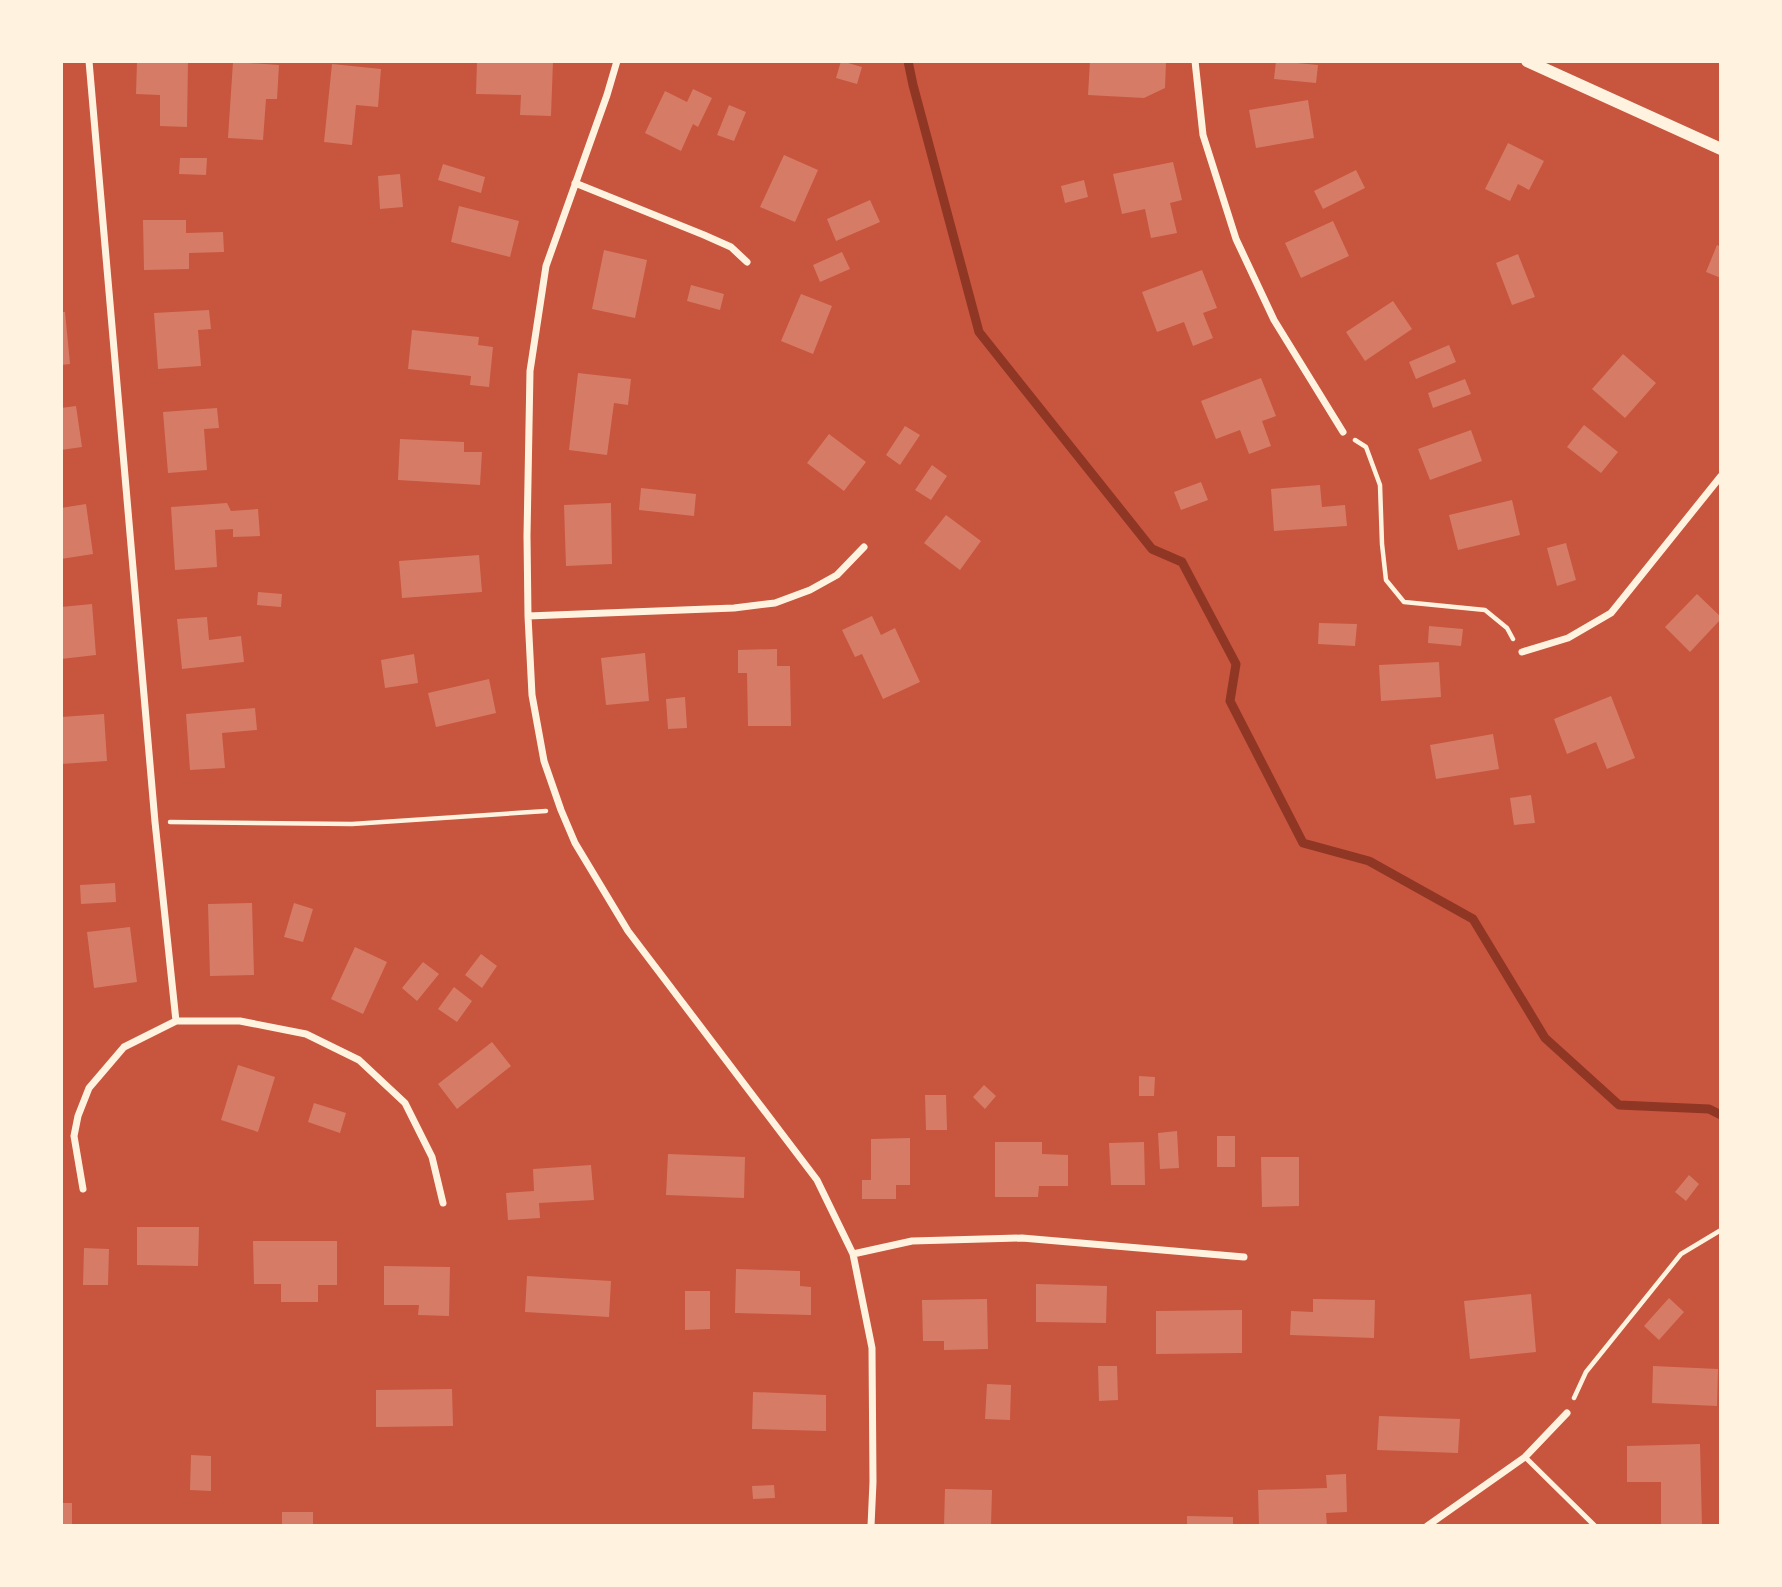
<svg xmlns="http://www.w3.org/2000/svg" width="1782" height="1587" font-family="Ubuntu,sans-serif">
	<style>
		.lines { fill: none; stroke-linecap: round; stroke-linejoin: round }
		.stream { stroke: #8f3625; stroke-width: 9 }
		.building { fill: #d67c66 }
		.path { stroke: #fff3e0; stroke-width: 4.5 }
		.service { stroke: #fff3e0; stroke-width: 5 }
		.minor { stroke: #fff3e0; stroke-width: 7 }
		.tertiary { stroke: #fff3e0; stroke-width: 12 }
	</style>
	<rect width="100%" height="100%" fill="#c8553d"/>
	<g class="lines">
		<path class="stream" d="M908 61 913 85 979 332 1152 549 1182 562 1236 664 1230 701 1303 843 1369 861 1473 919 1545 1038 1619 1105 1709 1109 1721 1115"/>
	</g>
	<path class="building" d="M137 61H188L187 127 160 126V95L136 94Z
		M477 61H553L551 116 520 115 521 95 476 94Z
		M841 61 862 67 857 84 836 78Z
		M1090 61 1166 62 1165 88 1144 98 1088 95Z
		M1276 61 1318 65 1316 83 1274 79Z
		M233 62 279 65 277 99H266L263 140 228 138Z
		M332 64 381 69 378 107 356 105 352 145 324 142Z
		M693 89 712 98 698 127 693 124 681 151 645 133 665 91 687 102Z
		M1308 100 1314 138 1256 148 1249 110Z
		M729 105 746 112 734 141 717 135Z
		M1508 143 1544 161 1529 190 1518 184 1510 201 1485 189Z
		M784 155 818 170 795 222 760 207Z
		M180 158H207L206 175 179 174Z
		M1173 162 1182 200 1170 203 1177 233 1151 238 1145 209 1122 214 1113 174Z
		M443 164 485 177 481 193 438 180Z
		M1356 170 1365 188 1323 209 1314 191Z
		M400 174 403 207 380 209 378 176Z
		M1084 180 1088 197 1065 203 1061 186Z
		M870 200 880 222 836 241 827 219Z
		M459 206 519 221 510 257 451 242Z
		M143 220H186V233L223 232 224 252 189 253V269L144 270Z
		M1333 221 1349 256 1301 278 1285 243Z
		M1717 245 1721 247V278L1706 272Z
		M604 250 647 260 635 318 592 309Z
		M842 252 850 269 820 282 813 265Z
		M1518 254 1535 297 1512 305 1496 263Z
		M1202 270 1217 308 1203 313 1213 338 1193 346 1184 322 1157 332 1142 292Z
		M691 285 724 294 720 310 687 301Z
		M801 294 832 306 813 354 781 341Z
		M1393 301 1412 329 1365 361 1346 332Z
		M209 310 211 329 198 330 201 366 158 369 154 313Z
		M61 312H65L70 364 61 365Z
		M412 330 479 337 478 345 493 347 489 387 470 385 471 376 408 369Z
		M1449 345 1456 362 1416 379 1409 362Z
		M1623 354 1656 383 1625 418 1592 389Z
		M578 373 631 379 628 405 614 403 607 455 569 450Z
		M1261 378 1276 416 1262 421 1271 446 1249 454 1240 430 1216 439 1201 401Z
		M1465 379 1471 394 1433 408 1428 393Z
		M76 406 82 447 61 450V408Z
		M217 408 219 428 204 429 207 470 168 473 163 412Z
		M1584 425 1618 452 1601 473 1567 447Z
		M905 426 920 435 900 465 886 455Z
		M1471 430 1482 461 1430 480 1418 449Z
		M829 434 866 462 844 491 807 463Z
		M400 439 464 442V452H482L480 485 398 480Z
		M932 465 947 476 931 500 915 490Z
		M1201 482 1208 500 1181 510 1174 492Z
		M1320 485 1322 507 1345 505 1347 526 1274 531 1271 489Z
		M641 488 696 494 694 516 639 510Z
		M1512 500 1520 535 1458 550 1449 515Z
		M227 503 231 511 258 509 260 536 233 537V529L215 530 217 567 175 570 171 507Z
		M611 503 612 564 566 566 564 505Z
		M86 504 93 554 61 559V508Z
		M946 515 981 541 960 570 924 543Z
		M1566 543 1576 580 1557 586 1547 548Z
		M479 555 482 592 402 598 399 561Z
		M258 592 282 594 281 607 257 605Z
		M1697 594 1721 617V619L1690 652 1665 627Z
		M92 604 96 655 61 659V607Z
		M872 616 881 635 895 628 920 682 883 699 862 654 855 657 842 630Z
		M207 617 209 640 241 636 244 662 182 669 177 619Z
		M1319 623 1357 624 1355 646 1318 644Z
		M1429 626 1463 629 1461 646 1428 643Z
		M777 649V666H790L791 726H748L747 673H738V650Z
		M645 653 649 701 606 705 601 658Z
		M414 654 418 683 385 688 381 660Z
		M1439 662 1441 697 1381 701 1379 665Z
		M489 679 496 713 436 727 428 693Z
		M1611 696 1635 758 1607 769 1596 742 1567 754 1554 719Z
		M685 697 687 728 668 729 666 699Z
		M255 708 257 730 222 733 225 768 190 770 186 714Z
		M104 714 107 761 61 764V717Z
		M1493 734 1499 769 1436 779 1430 745Z
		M1531 795 1535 823 1514 825 1510 798Z
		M115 883 116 902 81 904 80 885Z
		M252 903 254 975 210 976 208 904Z
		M294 903 313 909 303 942 284 937Z
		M130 927 137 982 94 988 87 932Z
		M355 947 387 962 363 1014 331 999Z
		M481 954 497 966 482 988 465 975Z
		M423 962 439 974 417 1001 402 988Z
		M454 987 472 1001 457 1022 438 1009Z
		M492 1042 511 1066 457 1109 438 1084Z
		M238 1065 275 1077 258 1132 221 1120Z
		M1139 1076 1155 1077 1154 1096H1139Z
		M984 1085 996 1096 985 1109 973 1097Z
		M925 1095H946L947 1130H926Z
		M314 1103 346 1113 340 1133 308 1122Z
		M1177 1131 1179 1168 1160 1169 1158 1133Z
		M1217 1136H1235V1167H1217Z
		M910 1138V1185H896V1199H862V1180H871V1139Z
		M995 1142H1042V1154L1068 1155V1186H1039L1038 1197H995Z
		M1144 1142 1145 1185H1111L1109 1143Z
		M668 1154 745 1157 744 1198 666 1195Z
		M1261 1157H1299V1206L1262 1207Z
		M591 1165 594 1200 539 1203 540 1218 508 1220 506 1193 534 1191 533 1169Z
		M1689 1175 1699 1184 1686 1201 1675 1192Z
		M137 1227H199L198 1266 137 1265Z
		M253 1241H337V1285H318V1302H281V1284H254Z
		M84 1248 109 1249 108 1285H83Z
		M384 1266 450 1267 449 1316 418 1315 419 1305H384Z
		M736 1269 800 1271V1286L811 1287V1315L735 1313Z
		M527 1276 611 1281 609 1317 525 1312Z
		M1036 1284 1107 1286 1106 1323 1036 1322Z
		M685 1291H710V1329L685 1330Z
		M1531 1294 1536 1352 1470 1359 1464 1301Z
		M1669 1298 1684 1312 1659 1340 1644 1326Z
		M987 1299 988 1349 944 1350V1341H923L922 1300Z
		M1313 1299 1375 1300 1374 1338 1290 1335 1291 1311 1313 1312Z
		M1242 1310V1353L1156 1354V1311Z
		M1098 1366H1117L1118 1400 1099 1401Z
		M1653 1366 1718 1369 1717 1406 1652 1403Z
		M987 1384 1011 1385 1010 1420 985 1419Z
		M452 1389 453 1426 376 1427V1390Z
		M753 1392 826 1395V1431L752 1429Z
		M1379 1416 1460 1419 1458 1453 1377 1450Z
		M1700 1444 1702 1526H1661V1482H1627V1446Z
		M191 1455 211 1456V1491L190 1490Z
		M1346 1474 1347 1512 1326 1513 1327 1526H1259L1258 1490 1327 1488 1326 1475Z
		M774 1485 775 1498 753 1499 752 1486Z
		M945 1489 992 1490 991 1526H944Z
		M61 1503H72V1526H61Z
		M282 1512H313V1526H282Z
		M1187 1516 1233 1517V1526H1187Z"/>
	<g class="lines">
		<path class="path" d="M1355 440 1366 447 1380 485 1382 544 1386 580 1404 602 1485 610 1507 628 1513 639
			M170 822 352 824 546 811
			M1574 1398 1586 1372 1681 1254 1721 1230"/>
		<path class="service" d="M1525 1457 1595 1526"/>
		<path class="minor" d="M89 61 155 822 176 1021
			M617 61 607 95 546 266 530 371 527 536 528 616 532 695 544 761 561 810 575 843 628 931 817 1180 853 1254 872 1348 873 1482 871 1526
			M1195 61 1203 135 1236 239 1274 320 1343 432
			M575 183 704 235 731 247 747 262
			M528 616 734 608 775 603 810 590 837 575 864 547
			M1522 652 1568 638 1611 613 1721 476
			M83 1189 74 1136 78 1116 89 1088 124 1047 176 1021H240L306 1034 359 1060 405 1103 432 1157 443 1203
			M853 1254 912 1241 1022 1238 1244 1257
			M1427 1526 1525 1457 1567 1413"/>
		<path class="tertiary" d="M1527 61 1721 149"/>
	</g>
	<rect width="1782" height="1587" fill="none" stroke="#fff3e0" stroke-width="126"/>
</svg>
